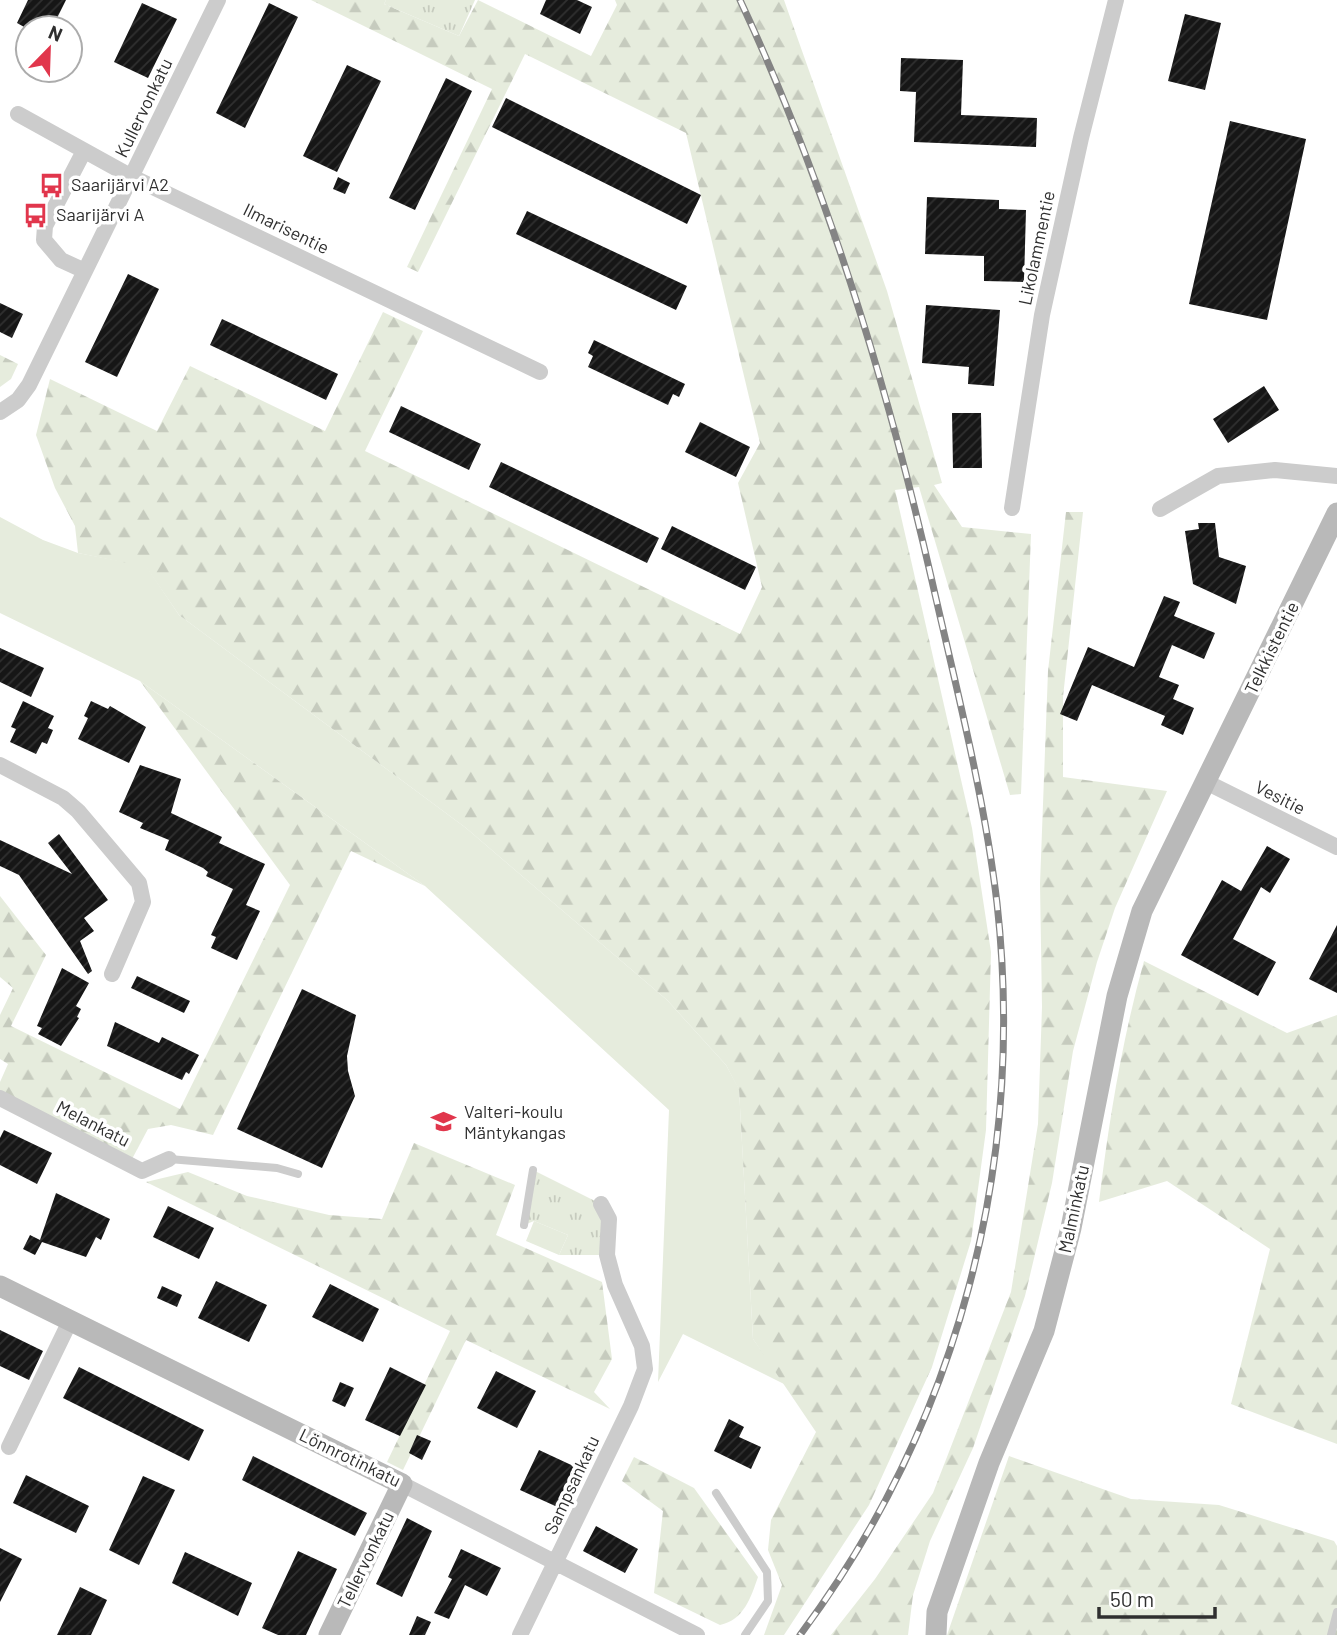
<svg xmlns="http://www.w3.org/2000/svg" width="1337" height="1635" font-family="Barlow,sans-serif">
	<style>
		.grass { fill: #e6ecdd }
		.forest { fill: url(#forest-firs) }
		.park { fill: url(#park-tufts) }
		.building { fill: url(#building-hatch) }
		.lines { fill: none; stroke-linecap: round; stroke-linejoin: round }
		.lane { stroke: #ccc; stroke-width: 8 }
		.street { stroke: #ccc; stroke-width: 16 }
		.secondary { stroke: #b9b9b9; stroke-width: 21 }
		.rail-casing { stroke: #848484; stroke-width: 7 }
		.rail { stroke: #fff; stroke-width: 4.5; stroke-dasharray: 13; stroke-linecap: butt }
		.labels { text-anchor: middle; stroke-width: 7; stroke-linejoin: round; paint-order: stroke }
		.street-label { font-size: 18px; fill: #2f2f2f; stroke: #fff }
		.poi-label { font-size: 18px; fill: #2f2f2f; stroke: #fff; text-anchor: start }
	</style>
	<defs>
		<pattern id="forest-firs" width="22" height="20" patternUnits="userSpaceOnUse" patternTransform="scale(1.75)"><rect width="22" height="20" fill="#e6ecdd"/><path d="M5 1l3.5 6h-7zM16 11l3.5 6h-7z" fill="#c6cbbe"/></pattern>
		<pattern id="park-tufts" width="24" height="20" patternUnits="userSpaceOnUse" patternTransform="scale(1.75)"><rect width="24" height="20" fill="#e6ecdd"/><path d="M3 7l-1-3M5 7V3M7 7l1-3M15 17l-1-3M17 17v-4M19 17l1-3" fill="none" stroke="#c6cbbe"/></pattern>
		<pattern id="building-hatch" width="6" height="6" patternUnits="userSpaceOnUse" patternTransform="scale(1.75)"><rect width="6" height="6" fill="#161616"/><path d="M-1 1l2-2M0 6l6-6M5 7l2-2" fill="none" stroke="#303030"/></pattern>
	</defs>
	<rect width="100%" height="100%" fill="#fff"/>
	<path class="grass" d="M0 517 43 540 78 553 146 566 179 615 466 828 667 1000 726 1065 739 1089 753 1339 786 1385 683 1334 658 1382 669 1110 425 886 140 681 0 613Z
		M534 1221 568 1235 559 1255 526 1241Z"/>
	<path class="forest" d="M311 0H386L384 4 459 36 478 0 591 56 617 5 615 0H784L887 291 942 483 934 485 962 527 1031 534 1021 794 1010 795 919 487 895 490 972 828 991 952 986 1130 971 1241 932 1367 869 1505 784 1635H764L782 1585 768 1550 771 1520 816 1432 753 1339 739 1090 726 1065 667 1000 466 828 179 615 146 567 78 553 75 526 55 488 36 435 50 379 157 431 190 366 325 431 383 312 423 331 365 451 740 634 762 587 738 483 760 443 686 133 525 54 418 272 407 267 492 89Z
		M0 355 18 364 11 379 0 387Z
		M1066 512H1083L1063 697V777L1167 791 1115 908 1097 962 1073 1051 1052 1183 1025 1296 973 1448 930 1541 913 1595 908 1635H831L875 1579 933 1493 1011 1292 1038 1124 1042 1007 1040 884 1048 671Z
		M140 681 425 886 351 851 213 1135 171 1125 148 1129 132 1159 0 1095V1082L8 1064 0 1059V1015L13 988 0 977V896L46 955 11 1026 180 1109 290 885Z
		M1144 961 1287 1033 1337 1015V1444L1231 1404 1270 1249 1167 1181 1099 1202C1109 1120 1122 1040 1144 961Z
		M414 1143 515 1185 496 1235 602 1282 612 1359 594 1392 610 1409 466 1340 403 1470 387 1462 450 1331 146 1182 188 1172 247 1196 329 1215 382 1219Z
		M1009 1456 1131 1499 1219 1505 1334 1541 1337 1546V1635H947Z
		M634 1457 694 1488 758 1577C751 1597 744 1620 720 1625L654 1593 663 1511 622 1481Z"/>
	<path class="park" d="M386 0H475L459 36 384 4Z
		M533 1170 601 1204 607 1255H559L568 1235 534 1221 524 1225Z"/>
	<path class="building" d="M28 0H66L52 28 36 22 33 28H26L17 23Z
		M546 0H577L592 7 580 34 540 14Z
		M142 3 177 19 148 78 114 62Z
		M269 3 298 17 245 128 216 113Z
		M1185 14 1221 23 1205 90 1168 81Z
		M901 58 963 60 961 115 1037 118 1036 147 914 142 916 92 900 91Z
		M347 65 381 81 337 172 303 156Z
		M446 78 472 91 415 210 389 198Z
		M506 98 701 195 687 224 492 127Z
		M1230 121 1306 139 1267 320 1189 304Z
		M338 177 350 183 345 194 333 189Z
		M927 197 999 200V209L1026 210 1024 282 984 281V256L925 254Z
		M527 211 687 286 676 310 516 234Z
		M128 274 159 289 117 377 85 362Z
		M0 303 23 314 12 338 0 332Z
		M926 305 1000 310 994 386 968 384 969 367 922 363Z
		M222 319 338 374 326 400 210 345Z
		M594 340 685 384 679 397 673 394 668 405 588 367 593 356 588 353Z
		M1264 386 1279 410 1228 443 1213 419Z
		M401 406 481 444 469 470 389 432Z
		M952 413H981L982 468H953Z
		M700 422 750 447 736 477 685 452Z
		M501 462 659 538 647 563 489 487Z
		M1198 523H1215L1219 557 1246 566 1236 604 1193 584 1185 531 1199 529Z
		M672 526 756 567 745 590 661 549Z
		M1164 596 1180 602 1174 616 1215 633 1204 659 1172 645 1159 677 1179 685 1173 699 1194 708 1183 735 1161 725 1165 716 1092 685 1077 721 1060 714 1088 647 1134 667Z
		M0 648 44 668 31 697 0 682Z
		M23 701 54 716 48 728 53 730 47 744 42 742 36 754 10 742 16 729 11 727Z
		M91 701 108 709 110 706 146 727 129 763 78 739 88 718 84 716Z
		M140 765 181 779 171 813 222 837 219 843 265 864 246 905 260 911 237 960 211 948 216 937 211 935 233 889 206 876 208 872 203 868 165 850 169 840 140 828 143 823 119 812Z
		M59 834 108 900 84 918 94 931 80 941 92 971 88 974 19 875 0 866V840L72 874 48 843Z
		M1267 846 1290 859 1270 893 1261 887 1233 939 1276 962 1258 996 1181 955 1222 880 1241 891Z
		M1337 925V993L1309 979Z
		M62 968 89 983 76 1006 81 1009 77 1017 79 1018 61 1046 38 1034 42 1028 37 1026Z
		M137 976 190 1001 184 1013 131 988Z
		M302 989 356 1015 347 1056 348 1071 355 1096 322 1168 237 1129Z
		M115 1022 159 1043 162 1037 199 1055 189 1074 186 1072 182 1080 107 1046Z
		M4 1130 52 1153 37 1184 0 1165V1138Z
		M56 1193 110 1219 101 1240 96 1237 86 1257 42 1242 35 1255 23 1249 30 1235 40 1240Z
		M168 1206 214 1228 199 1259 153 1237Z
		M216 1281 267 1305 249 1342 198 1318Z
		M330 1284 379 1309 363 1342 312 1317Z
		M162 1286 182 1295 177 1307 157 1298Z
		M0 1330 43 1351 29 1380 0 1366Z
		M79 1367 204 1430 189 1461 63 1398Z
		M390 1367 426 1385 400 1436 365 1420Z
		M496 1371 536 1391 517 1428 477 1408Z
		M340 1382 354 1388 345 1407 332 1401Z
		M729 1419 744 1427 739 1437 761 1447 751 1469 714 1451Z
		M417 1435 431 1441 422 1460 409 1453Z
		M539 1450 582 1470 564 1510 520 1490Z
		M253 1456 367 1513 355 1536 242 1480Z
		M26 1475 89 1506 76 1533 13 1503Z
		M143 1476 175 1490 139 1565 109 1550Z
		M407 1518 432 1531 402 1597 376 1584Z
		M596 1526 638 1549 625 1573 583 1551Z
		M0 1548 22 1559 0 1602Z
		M461 1549 501 1568 487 1596 465 1585 449 1619 434 1613 452 1579 448 1577Z
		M298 1551 337 1569 306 1635H278L262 1628Z
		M185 1552 252 1583 238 1616 172 1583Z
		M80 1587 107 1600 91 1635H57Z
		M417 1616 431 1622 425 1635H409Z"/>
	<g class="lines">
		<path class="lane" d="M169 1159 277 1168 298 1174
			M524 1225 533 1170
			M716 1493 767 1572 768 1601 745 1635
			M1331 1635 1337 1612"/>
		<path class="street" d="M18 114 132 177 540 372
			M84 151 45 226 44 240 61 260 85 271
			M0 412 18 400 29 385 218 0
			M1012 508 1042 315 1081 138 1116 0
			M1160 509 1218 476 1275 470 1337 476
			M0 765 63 798 78 811 139 883 143 902 112 974
			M1206 782 1337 847
			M0 1098 142 1171 169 1159
			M9 1447 70 1321
			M402 1484 697 1635
			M520 1635 631 1406 645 1369 642 1346 615 1285 607 1255 609 1219 601 1204"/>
		<path class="secondary" d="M0 1286 402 1484 329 1635
			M936 1635 937 1612 989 1463 1044 1331 1071 1228 1117 996 1142 911 1337 513"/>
		<defs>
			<path id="rail" d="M740 0C826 184 887 383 932 581 956 687 984 794 997 903 1026 1164 958 1424 800 1635"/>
		</defs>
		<use href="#rail" class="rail-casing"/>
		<use href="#rail" class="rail"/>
	</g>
	<defs>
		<symbol id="bus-bare" viewBox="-9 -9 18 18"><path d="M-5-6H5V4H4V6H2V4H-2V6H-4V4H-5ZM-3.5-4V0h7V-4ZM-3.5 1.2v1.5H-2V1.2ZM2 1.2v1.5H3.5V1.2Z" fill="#e1364c" stroke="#fff" stroke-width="2.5" paint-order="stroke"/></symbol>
		<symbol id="school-bare" viewBox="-9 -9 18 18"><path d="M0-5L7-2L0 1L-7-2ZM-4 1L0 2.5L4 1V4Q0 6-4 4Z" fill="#e1364c" stroke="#fff" stroke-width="2.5" paint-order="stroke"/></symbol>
	</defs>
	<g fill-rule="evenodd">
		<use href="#bus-bare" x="34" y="168" width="35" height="35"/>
		<use href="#bus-bare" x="18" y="198" width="35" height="35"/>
		<use href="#school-bare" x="426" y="1104" width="35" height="35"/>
	</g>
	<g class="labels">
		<g class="street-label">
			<text transform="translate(144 108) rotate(-64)" y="6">Kullervonkatu</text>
			<text transform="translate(286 229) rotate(26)" y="6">Ilmarisentie</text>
			<text transform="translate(1037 248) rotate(-78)" y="6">Likolammentie</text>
			<text transform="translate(1272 648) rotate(-64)" y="6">Telkkistentie</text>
			<text transform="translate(1280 798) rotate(27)" y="6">Vesitie</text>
			<text transform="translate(93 1124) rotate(27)" y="6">Melankatu</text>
			<text transform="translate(1074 1209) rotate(-78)" y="6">Malminkatu</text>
			<text transform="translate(350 1458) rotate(26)" y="6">Lönnrotinkatu</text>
			<text transform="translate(572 1485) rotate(-65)" y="6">Sampsankatu</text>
			<text transform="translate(366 1560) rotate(-64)" y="6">Tellervonkatu</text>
		</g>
		<g class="poi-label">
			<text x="71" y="191">Saarijärvi A2</text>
			<text x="56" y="221">Saarijärvi A</text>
			<text x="464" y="1118">Valteri-koulu<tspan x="464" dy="21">Mäntykangas</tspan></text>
		</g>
	</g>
	<g transform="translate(49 49) rotate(23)"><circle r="33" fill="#ffffff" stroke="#acacac" stroke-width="2"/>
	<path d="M0-5L12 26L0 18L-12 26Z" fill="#e1364c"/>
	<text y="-10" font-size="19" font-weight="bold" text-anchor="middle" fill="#2f2f2f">N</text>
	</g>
	<path d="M1099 1607v10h116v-10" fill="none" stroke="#2f2f2f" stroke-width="3.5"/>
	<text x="1110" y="1607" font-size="21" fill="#2f2f2f" stroke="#ffffff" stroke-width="5" paint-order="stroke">50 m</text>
</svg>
